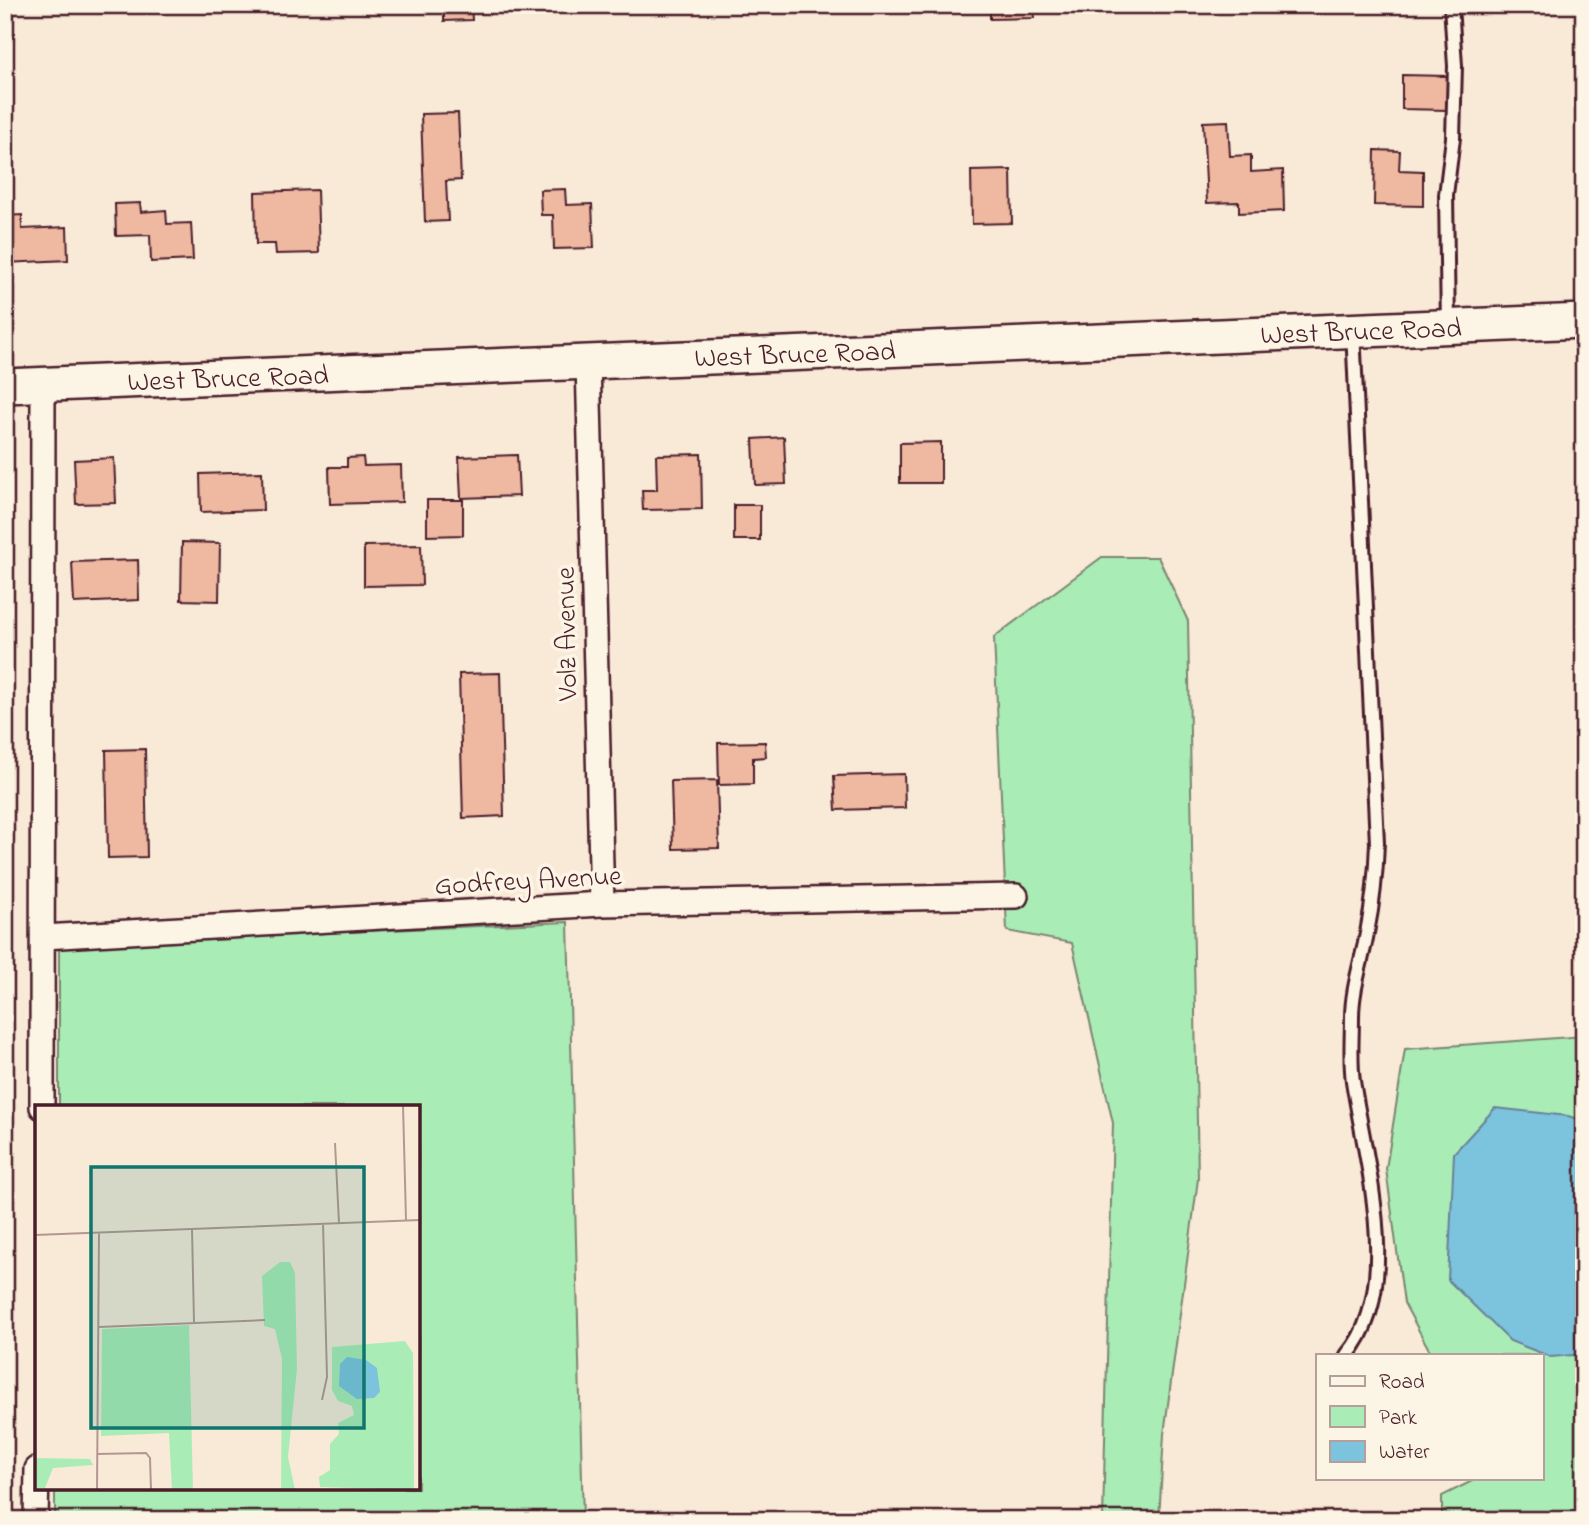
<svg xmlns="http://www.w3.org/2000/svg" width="1589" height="1525" font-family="'Indie Flower',sans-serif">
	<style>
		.green { fill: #aaecb6; stroke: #7a8670; stroke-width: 2 }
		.water { fill: #7cc3dd; stroke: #688196; stroke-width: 2 }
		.building { fill: #eeb8a1; stroke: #4a1f2b; stroke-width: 2 }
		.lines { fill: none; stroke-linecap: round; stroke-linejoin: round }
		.lane-casing { stroke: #4a1f2b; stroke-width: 18 }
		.street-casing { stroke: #4a1f2b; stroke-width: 28 }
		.secondary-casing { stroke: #4a1f2b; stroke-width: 38 }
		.lane { stroke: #fcf5e5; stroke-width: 12 }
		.street { stroke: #fcf5e5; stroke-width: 23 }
		.secondary { stroke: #fcf5e5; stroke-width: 33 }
		.labels { text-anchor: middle; stroke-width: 7; stroke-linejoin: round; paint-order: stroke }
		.street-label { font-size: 28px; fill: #4a1f2b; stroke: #fcf5e5 }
		.inset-road { fill: none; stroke: #b39892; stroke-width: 2 }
		.view { fill: #0f766e; fill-opacity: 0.15; stroke: #0f766e; stroke-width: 3.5 }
		.inset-edge { fill: none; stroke: #4a1f2b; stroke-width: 3.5 }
	</style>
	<rect width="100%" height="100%" fill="#f9e9d7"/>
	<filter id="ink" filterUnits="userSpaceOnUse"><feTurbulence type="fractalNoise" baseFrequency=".0143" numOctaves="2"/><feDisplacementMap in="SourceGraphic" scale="14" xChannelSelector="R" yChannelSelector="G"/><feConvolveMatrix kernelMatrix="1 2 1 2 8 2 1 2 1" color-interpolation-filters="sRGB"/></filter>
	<g filter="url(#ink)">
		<path class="green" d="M1102 557H1158L1188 621 1198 1179 1164 1434 1159 1520H1103L1113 1123 1072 943 1007 931 994 637Z
			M568 922 583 1520H55V1488H418V1107H59V945Z
			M1584 1036V1520H1442V1496L1478 1478H1542V1355H1432L1404 1303 1386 1169 1405 1049Z"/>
		<path class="water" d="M1495 1108 1568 1116 1584 1121V1354L1551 1357 1510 1341 1448 1280 1454 1153Z"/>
		<path class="building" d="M444 5H471L472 20 444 21Z
			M990 5H1033L1034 18 990 19Z
			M1402 75 1448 76 1447 110 1402 109Z
			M458 113 461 180 446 181 448 221 425 222 421 114Z
			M1228 121 1230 156 1251 155V172L1283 170 1284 211 1239 213V202L1207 203 1203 122Z
			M1375 150 1400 151 1399 170 1423 171V206L1374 205Z
			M1011 170 1012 223 972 224 971 171Z
			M565 189 566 205 592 204 594 248 554 249 553 215H541L540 190Z
			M317 190 319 253 276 254 275 244H256L255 192Z
			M140 203 141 212 166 210 167 224 191 223 193 260 151 262 150 235 116 236 115 204Z
			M22 215V229L67 227 68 260 5 263V216Z
			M784 437 786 484 755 485 753 439Z
			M941 442V483H900V443Z
			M701 454 702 509 643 510 642 490H657L656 455Z
			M517 455 519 496 461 498 459 457Z
			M363 457 364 466 401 465 402 502 330 504 329 467H347V458Z
			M114 458 116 503 76 504 74 460Z
			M262 472 263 510 201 512 200 474Z
			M427 500H463V535L427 536Z
			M734 505H760V540H734Z
			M182 542 220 543 219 601 181 600Z
			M421 545 422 585 364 586V546Z
			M138 560 139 600 74 603 72 562Z
			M500 673 504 816 463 818 459 674Z
			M765 742 766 757 753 758V784L719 785 718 743Z
			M145 749 147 857 108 858 106 750Z
			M904 774 905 808 836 810 834 776Z
			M717 780 719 848 673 849 671 781Z"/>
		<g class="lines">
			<defs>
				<path id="lane" d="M1448 326 1446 195 1453 138 1455 66 1451 5
					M1347 1355C1404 1288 1365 1160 1353 1081 1350 1061 1352 1038 1352 1017 1352 989 1362 961 1367 933 1373 903 1376 874 1377 843L1353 330"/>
				<path id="street" d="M588 362 602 904
					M44 937 602 904 1016 896
					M42 1107 43 385
					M36 1520 37 1469"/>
				<path id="secondary" d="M5 386 1584 321"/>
			</defs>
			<use href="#lane" class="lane-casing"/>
			<use href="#street" class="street-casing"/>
			<use href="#secondary" class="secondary-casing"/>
			<use href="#lane" class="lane"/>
			<use href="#street" class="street"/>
			<use href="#secondary" class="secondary"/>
		</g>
	</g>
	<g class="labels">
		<g class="street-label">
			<text transform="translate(1361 330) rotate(-2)" y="10">West Bruce Road</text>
			<text transform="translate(795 353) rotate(-2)" y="10">West Bruce Road</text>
			<text transform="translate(228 377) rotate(-2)" y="10">West Bruce Road</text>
			<text transform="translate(565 634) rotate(-91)" y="10">Volz Avenue</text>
			<text transform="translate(528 879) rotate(-3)" y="10">Godfrey Avenue</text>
		</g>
	</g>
	<g transform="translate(35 1105)">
		<rect width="385" height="385" fill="#f9e9d7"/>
		<path d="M245 157H255L260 168 262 264 253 352 260 385H246L247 254 240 224 229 221 227 171ZM154 220 158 385H137L134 328 66 331 67 224ZM370 236 378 248 379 385 285 382 284 372 295 365V339L304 329 303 318 319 310 317 301 303 296 297 285V242ZM0 353 55 354 58 360 18 363 10 383H0Z" fill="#aaecb6"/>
		<path d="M312 252 331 255 342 263 345 287 339 293 322 294 304 281 305 259Z" fill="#7cc3dd"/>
		<path class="inset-road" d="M368 0 371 115M300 38 304 118M157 124 159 217M0 130 385 115M64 222 230 215M287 295 292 272 288 118M62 349 111 348 115 353 116 385M62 385 64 128"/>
		<path class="view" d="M56 62H329V323H56Z"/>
		<rect width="385" height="385" class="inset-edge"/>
	</g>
	<rect width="1589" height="1525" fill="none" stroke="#fcf5e5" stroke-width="28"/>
	<rect x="14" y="14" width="1561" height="1497" fill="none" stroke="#4a1f2b" stroke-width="2.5" filter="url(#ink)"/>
	<rect x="1316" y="1354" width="228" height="126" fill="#fcf5e5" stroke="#b59f9b" stroke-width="2"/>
	<rect x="1330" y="1376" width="35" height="10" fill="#fcf5e5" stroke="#b59f9b" stroke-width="2"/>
	<text x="1379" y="1388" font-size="21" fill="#4a1f2b">Road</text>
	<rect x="1330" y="1406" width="35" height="21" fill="#aaecb6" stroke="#b59f9b" stroke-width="2"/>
	<text x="1379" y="1424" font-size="21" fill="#4a1f2b">Park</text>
	<rect x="1330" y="1441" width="35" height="21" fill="#7cc3dd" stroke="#b59f9b" stroke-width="2"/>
	<text x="1379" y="1458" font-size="21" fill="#4a1f2b">Water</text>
</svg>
